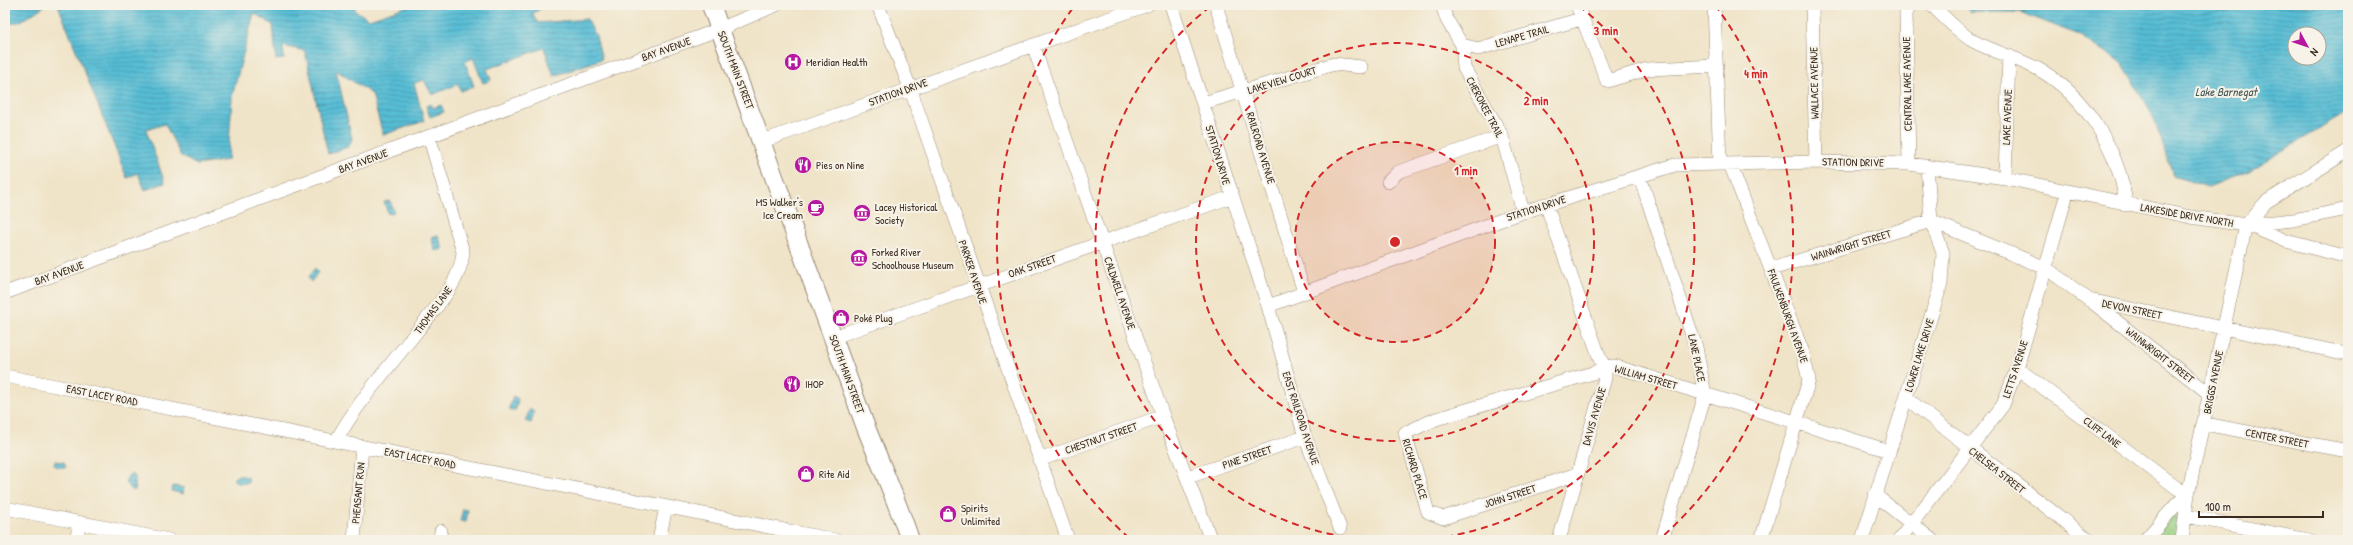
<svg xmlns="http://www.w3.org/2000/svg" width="2353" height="545" font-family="'Patrick Hand',sans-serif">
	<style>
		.park { fill: url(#park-dots); stroke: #6a7d50 }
		.water { fill: url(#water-rules); stroke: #49747a; fill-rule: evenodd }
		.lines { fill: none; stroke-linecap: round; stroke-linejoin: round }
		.minor-casing { stroke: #968773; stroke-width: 14 }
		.highway-casing { stroke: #968773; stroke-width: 20 }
		.minor { stroke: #fff; stroke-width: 13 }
		.highway { stroke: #fff; stroke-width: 18 }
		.ring { fill: none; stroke: #d62828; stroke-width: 2; stroke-dasharray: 7 5 }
		.labels { text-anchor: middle; stroke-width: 4; stroke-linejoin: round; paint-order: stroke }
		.street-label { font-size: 11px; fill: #3b2a1e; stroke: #f7f3e8 }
		.poi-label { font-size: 11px; fill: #3b2a1e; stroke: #f7f3e8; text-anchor: start }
		.water-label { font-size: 12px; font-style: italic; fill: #435655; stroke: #f7f3e8 }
		.centre { fill: #d62828; stroke: #f7f3e8; stroke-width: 2 }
		.ring-label { font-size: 12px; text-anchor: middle; font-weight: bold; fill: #d62828; stroke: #f7f3e8; stroke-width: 4; stroke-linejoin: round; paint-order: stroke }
	</style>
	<defs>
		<pattern id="park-dots" width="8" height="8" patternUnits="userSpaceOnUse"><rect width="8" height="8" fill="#99d081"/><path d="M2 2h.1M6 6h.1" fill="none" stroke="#7ea969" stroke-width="1.8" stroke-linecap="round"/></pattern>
		<pattern id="water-rules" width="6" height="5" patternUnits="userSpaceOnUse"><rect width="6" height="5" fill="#57bdd5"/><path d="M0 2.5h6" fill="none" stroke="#499aac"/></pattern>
	</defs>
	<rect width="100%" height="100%" fill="#f7f3e8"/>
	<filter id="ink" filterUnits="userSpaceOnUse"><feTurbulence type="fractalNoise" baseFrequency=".025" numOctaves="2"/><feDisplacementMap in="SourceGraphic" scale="8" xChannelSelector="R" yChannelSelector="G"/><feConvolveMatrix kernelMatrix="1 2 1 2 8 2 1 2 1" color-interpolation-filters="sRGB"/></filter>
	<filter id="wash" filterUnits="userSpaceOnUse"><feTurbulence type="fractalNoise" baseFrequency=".012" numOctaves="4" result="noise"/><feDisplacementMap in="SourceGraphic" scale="16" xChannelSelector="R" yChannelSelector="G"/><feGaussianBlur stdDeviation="0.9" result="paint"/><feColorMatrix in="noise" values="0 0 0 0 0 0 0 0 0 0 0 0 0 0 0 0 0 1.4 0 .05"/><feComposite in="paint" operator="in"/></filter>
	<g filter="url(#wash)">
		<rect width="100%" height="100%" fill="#f0e4c8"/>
		<path class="park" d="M2172 516 2182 520 2178 540H2152Z"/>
		<path class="water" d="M5 5H46L21 21 5 25Z
			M58 5H357L354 10 369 19 411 5H430L433 9 438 5H546L532 14 538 23 587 19 596 36 602 59 554 76 544 48 487 69 491 80 483 83 473 58 465 62 474 86 461 91 458 84 432 95 424 80 414 83 424 121 383 135 372 94 336 70 352 139 348 147 328 154 305 51 283 46 284 59 276 60 273 25 254 13 232 97 228 160 197 165 181 156 165 124 146 130 165 183 145 190 138 173 127 178Z
			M1966 5H2348V112L2249 171 2208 187 2173 176 2153 115 2120 61 2081 36 2020 12H1970ZM2295 34H2319V58H2295Z
			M431 104 433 108 441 105 444 112 430 117 426 106Z
			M390 201 394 212 388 214 384 202Z
			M438 235 443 249 435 251 431 237Z
			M315 268 318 272 311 282 308 278Z
			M513 396 518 399 516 409 512 411 509 408Z
			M530 409 534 412 531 423 525 421Z
			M55 461 64 462 66 467H56L54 464Z
			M132 474 136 478 134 483 136 489 133 491 125 483 128 476Z
			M238 475 248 477V483H237L233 479Z
			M173 486 184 488 183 494 172 491Z
			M463 509 468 510 466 522 460 521Z"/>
	</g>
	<g filter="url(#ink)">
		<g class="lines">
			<defs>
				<path id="minor" d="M878 5 910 88 1068 540
					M1171 5 1268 306 1305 437 1340 528
					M1216 5 1304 292
					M1442 5 1447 20 1462 45 1464 68 1502 136 1523 212
					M1577 5 1607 81 1648 69 1717 66
					M1714 5 1720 163
					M1812 5 1816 162
					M1932 5C1945 18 1958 32 1973 41 1994 52 2017 58 2038 69 2085 95 2120 151 2126 205
					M1033 45 1163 416 1211 540
					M1462 45 1478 49 1581 19
					M1203 103 1334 64 1361 67
					M763 141 1147 5
					M1730 164 1802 350 1809 380 1761 540
					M1909 164 1906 14 1910 5
					M1640 177 1696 347 1705 395 1662 540
					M2005 178 2009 56
					M1388 182 1398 172 1502 136
					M1546 204 1600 359 1605 367V378L1559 540
					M2246 225 2266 202 2348 151
					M2248 225 2286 241 2348 257
					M1771 269 1931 221 2046 268 2089 300 2348 354
					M5 293 720 29 776 5
					M2092 302 2211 395
					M1268 306 1523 212 1675 165 1816 162 1909 164 2005 178 2191 217 2246 225 2293 220 2348 209
					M834 337 1231 197
					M2017 368 2177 488 2188 494 2176 505 2145 540
					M5 376 835 540
					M1906 398 2089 540
					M2205 424 2348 451
					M336 441C358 401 390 366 418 330 436 307 461 282 463 252L429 136
					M1039 460 1163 416
					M1577 474 1443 518 1428 512 1405 433 1436 419 1596 372 1605 367 1614 366 1889 451
					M1188 477 1305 437
					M1875 495 1932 540
					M5 508 169 540
					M2186 516 2309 540
					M76 540 80 523
					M354 540 362 447
					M440 540 441 531
					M659 540 666 507
					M1862 540 1941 284 1943 253 1931 221 1927 166
					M1899 540 2003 405 2017 368 2067 193
					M2182 540 2188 494 2246 225"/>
				<path id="highway" d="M711 5C763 145 814 285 865 425 880 463 897 501 910 540"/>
			</defs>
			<use href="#minor" class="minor-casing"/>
			<use href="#highway" class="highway-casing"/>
			<use href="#minor" class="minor"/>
			<use href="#highway" class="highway"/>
		</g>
	</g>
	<circle cx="1395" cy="242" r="100" fill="#d62828" fill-opacity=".12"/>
	<g class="ring">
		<circle cx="1395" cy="242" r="100"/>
		<circle cx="1395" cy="242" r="199"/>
		<path d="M1369 540A299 299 0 0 1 1211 6M1579 6A299 299 0 0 1 1421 540"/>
		<path d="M1129 538A398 398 0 0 1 1075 5M1715 5A398 398 0 0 1 1661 538"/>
	</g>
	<defs>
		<symbol id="hospital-disc" viewBox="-11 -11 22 22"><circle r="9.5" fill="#b5179e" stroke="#f7f3e8"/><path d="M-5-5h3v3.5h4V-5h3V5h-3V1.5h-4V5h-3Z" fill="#fff"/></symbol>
		<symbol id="restaurant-disc" viewBox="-11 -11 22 22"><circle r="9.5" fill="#b5179e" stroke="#f7f3e8"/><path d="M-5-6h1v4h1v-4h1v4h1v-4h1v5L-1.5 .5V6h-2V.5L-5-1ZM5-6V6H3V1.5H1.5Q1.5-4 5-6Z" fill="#fff"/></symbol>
		<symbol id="cafe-disc" viewBox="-11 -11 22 22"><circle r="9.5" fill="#b5179e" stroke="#f7f3e8"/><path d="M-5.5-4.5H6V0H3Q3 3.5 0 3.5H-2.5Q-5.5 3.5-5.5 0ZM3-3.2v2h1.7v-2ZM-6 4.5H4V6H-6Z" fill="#fff"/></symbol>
		<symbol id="museum-disc" viewBox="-11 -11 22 22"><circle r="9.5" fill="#b5179e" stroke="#f7f3e8"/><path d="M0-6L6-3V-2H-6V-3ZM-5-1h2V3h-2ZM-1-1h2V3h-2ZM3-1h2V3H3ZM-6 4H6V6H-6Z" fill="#fff"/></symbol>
		<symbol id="shop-disc" viewBox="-11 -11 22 22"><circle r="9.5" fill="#b5179e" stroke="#f7f3e8"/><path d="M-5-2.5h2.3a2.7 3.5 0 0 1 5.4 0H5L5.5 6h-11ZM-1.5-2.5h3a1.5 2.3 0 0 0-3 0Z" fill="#fff"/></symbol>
	</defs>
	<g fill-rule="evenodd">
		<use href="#hospital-disc" x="783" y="52" width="20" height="20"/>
		<use href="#restaurant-disc" x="793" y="155" width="20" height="20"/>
		<use href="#cafe-disc" x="806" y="198" width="20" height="20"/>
		<use href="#museum-disc" x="852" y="203" width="20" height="20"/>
		<use href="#museum-disc" x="849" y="248" width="20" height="20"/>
		<use href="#shop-disc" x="831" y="308" width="20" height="20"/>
		<use href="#restaurant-disc" x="782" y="374" width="20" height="20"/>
		<use href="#shop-disc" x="796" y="464" width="20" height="20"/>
		<use href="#shop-disc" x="938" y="504" width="20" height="20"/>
	</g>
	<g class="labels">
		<g class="street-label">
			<text transform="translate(1522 36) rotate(-16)" y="4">LENAPE TRAIL</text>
			<text transform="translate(666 49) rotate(-20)" y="4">BAY AVENUE</text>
			<text transform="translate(736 70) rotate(69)" y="4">SOUTH MAIN STREET</text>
			<text transform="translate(1282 80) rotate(-17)" y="4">LAKEVIEW COURT</text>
			<text transform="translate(1814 83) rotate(-91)" y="4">WALLACE AVENUE</text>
			<text transform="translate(1907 84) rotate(-91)" y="4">CENTRAL LAKE AVENUE</text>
			<text transform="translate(898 92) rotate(-20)" y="4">STATION DRIVE</text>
			<text transform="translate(1485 107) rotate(62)" y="4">CHEROKEE TRAIL</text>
			<text transform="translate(2007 117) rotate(-88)" y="4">LAKE AVENUE</text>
			<text transform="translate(1261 148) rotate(73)" y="4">RAILROAD AVENUE</text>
			<text transform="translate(1218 155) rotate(73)" y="4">STATION DRIVE</text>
			<text transform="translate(363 161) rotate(-20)" y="4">BAY AVENUE</text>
			<text transform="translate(1853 162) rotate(1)" y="4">STATION DRIVE</text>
			<text transform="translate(1536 208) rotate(-18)" y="4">STATION DRIVE</text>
			<text transform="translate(2187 215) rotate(10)" y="4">LAKESIDE DRIVE NORTH</text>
			<text transform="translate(1851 245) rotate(-17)" y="4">WAINWRIGHT STREET</text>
			<text transform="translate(1032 266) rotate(-19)" y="4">OAK STREET</text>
			<text transform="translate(973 272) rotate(71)" y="4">PARKER AVENUE</text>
			<text transform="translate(59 273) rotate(-20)" y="4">BAY AVENUE</text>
			<text transform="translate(1120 293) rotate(71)" y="4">CALDWELL AVENUE</text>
			<text transform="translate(2132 309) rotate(12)" y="4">DEVON STREET</text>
			<text transform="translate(433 310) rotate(-54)" y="4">THOMAS LANE</text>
			<text transform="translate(1788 316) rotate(70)" y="4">FAULKENBURGH AVENUE</text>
			<text transform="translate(1919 355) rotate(-73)" y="4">LOWER LAKE DRIVE</text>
			<text transform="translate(2160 355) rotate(38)" y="4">WAINWRIGHT STREET</text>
			<text transform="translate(1697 358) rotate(78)" y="4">LANE PLACE</text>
			<text transform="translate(2015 369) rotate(-72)" y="4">LETTS AVENUE</text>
			<text transform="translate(847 374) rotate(70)" y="4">SOUTH MAIN STREET</text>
			<text transform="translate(1646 377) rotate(16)" y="4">WILLIAM STREET</text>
			<text transform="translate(2213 382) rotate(-79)" y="4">BRIGGS AVENUE</text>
			<text transform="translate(102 395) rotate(11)" y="4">EAST LACEY ROAD</text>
			<text transform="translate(1594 416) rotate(-74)" y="4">DAVIS AVENUE</text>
			<text transform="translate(1301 418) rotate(72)" y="4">EAST RAILROAD AVENUE</text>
			<text transform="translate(2102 432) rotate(37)" y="4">CLIFF LANE</text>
			<text transform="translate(1101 438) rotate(-19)" y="4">CHESTNUT STREET</text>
			<text transform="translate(2277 438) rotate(11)" y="4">CENTER STREET</text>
			<text transform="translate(1247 457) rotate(-19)" y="4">PINE STREET</text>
			<text transform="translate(420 458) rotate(11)" y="4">EAST LACEY ROAD</text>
			<text transform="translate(1415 469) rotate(73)" y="4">RICHARD PLACE</text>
			<text transform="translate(1997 470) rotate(38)" y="4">CHELSEA STREET</text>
			<text transform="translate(358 493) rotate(-85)" y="4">PHEASANT RUN</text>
			<text transform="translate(1510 496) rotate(-18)" y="4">JOHN STREET</text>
		</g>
		<g class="poi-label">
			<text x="806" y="66">Meridian Health</text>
			<text x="816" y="169">Pies on Nine</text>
			<text x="803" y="206" text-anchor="end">MS Walker's<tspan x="803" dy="13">Ice Cream</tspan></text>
			<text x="875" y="211">Lacey Historical<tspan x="875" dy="13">Society</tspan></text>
			<text x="872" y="256">Forked River<tspan x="872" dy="13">Schoolhouse Museum</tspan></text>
			<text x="854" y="322">Poké Plug</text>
			<text x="805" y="388">IHOP</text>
			<text x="819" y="478">Rite Aid</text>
			<text x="961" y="512">Spirits<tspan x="961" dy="13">Unlimited</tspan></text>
		</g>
		<g class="water-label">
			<text x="2226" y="96">Lake Barnegat</text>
		</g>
	</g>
	<circle cx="1395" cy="242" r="6" class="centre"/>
	<g class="ring-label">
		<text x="1606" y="35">3 min</text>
		<text x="1756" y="78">4 min</text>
		<text x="1536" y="105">2 min</text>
		<text x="1466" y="175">1 min</text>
	</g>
	<rect width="2353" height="545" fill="none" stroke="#f7f3e8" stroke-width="20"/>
	<g transform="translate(2307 46) rotate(130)"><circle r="19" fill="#f7f3e8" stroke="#aca397"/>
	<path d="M0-3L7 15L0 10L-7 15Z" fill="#b5179e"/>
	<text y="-6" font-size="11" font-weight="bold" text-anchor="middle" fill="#3b2a1e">N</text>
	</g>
	<path d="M2199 511v6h124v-6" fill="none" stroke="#3b2a1e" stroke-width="2"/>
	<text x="2205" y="511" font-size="12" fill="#3b2a1e" stroke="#f7f3e8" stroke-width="3" paint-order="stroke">100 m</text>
</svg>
